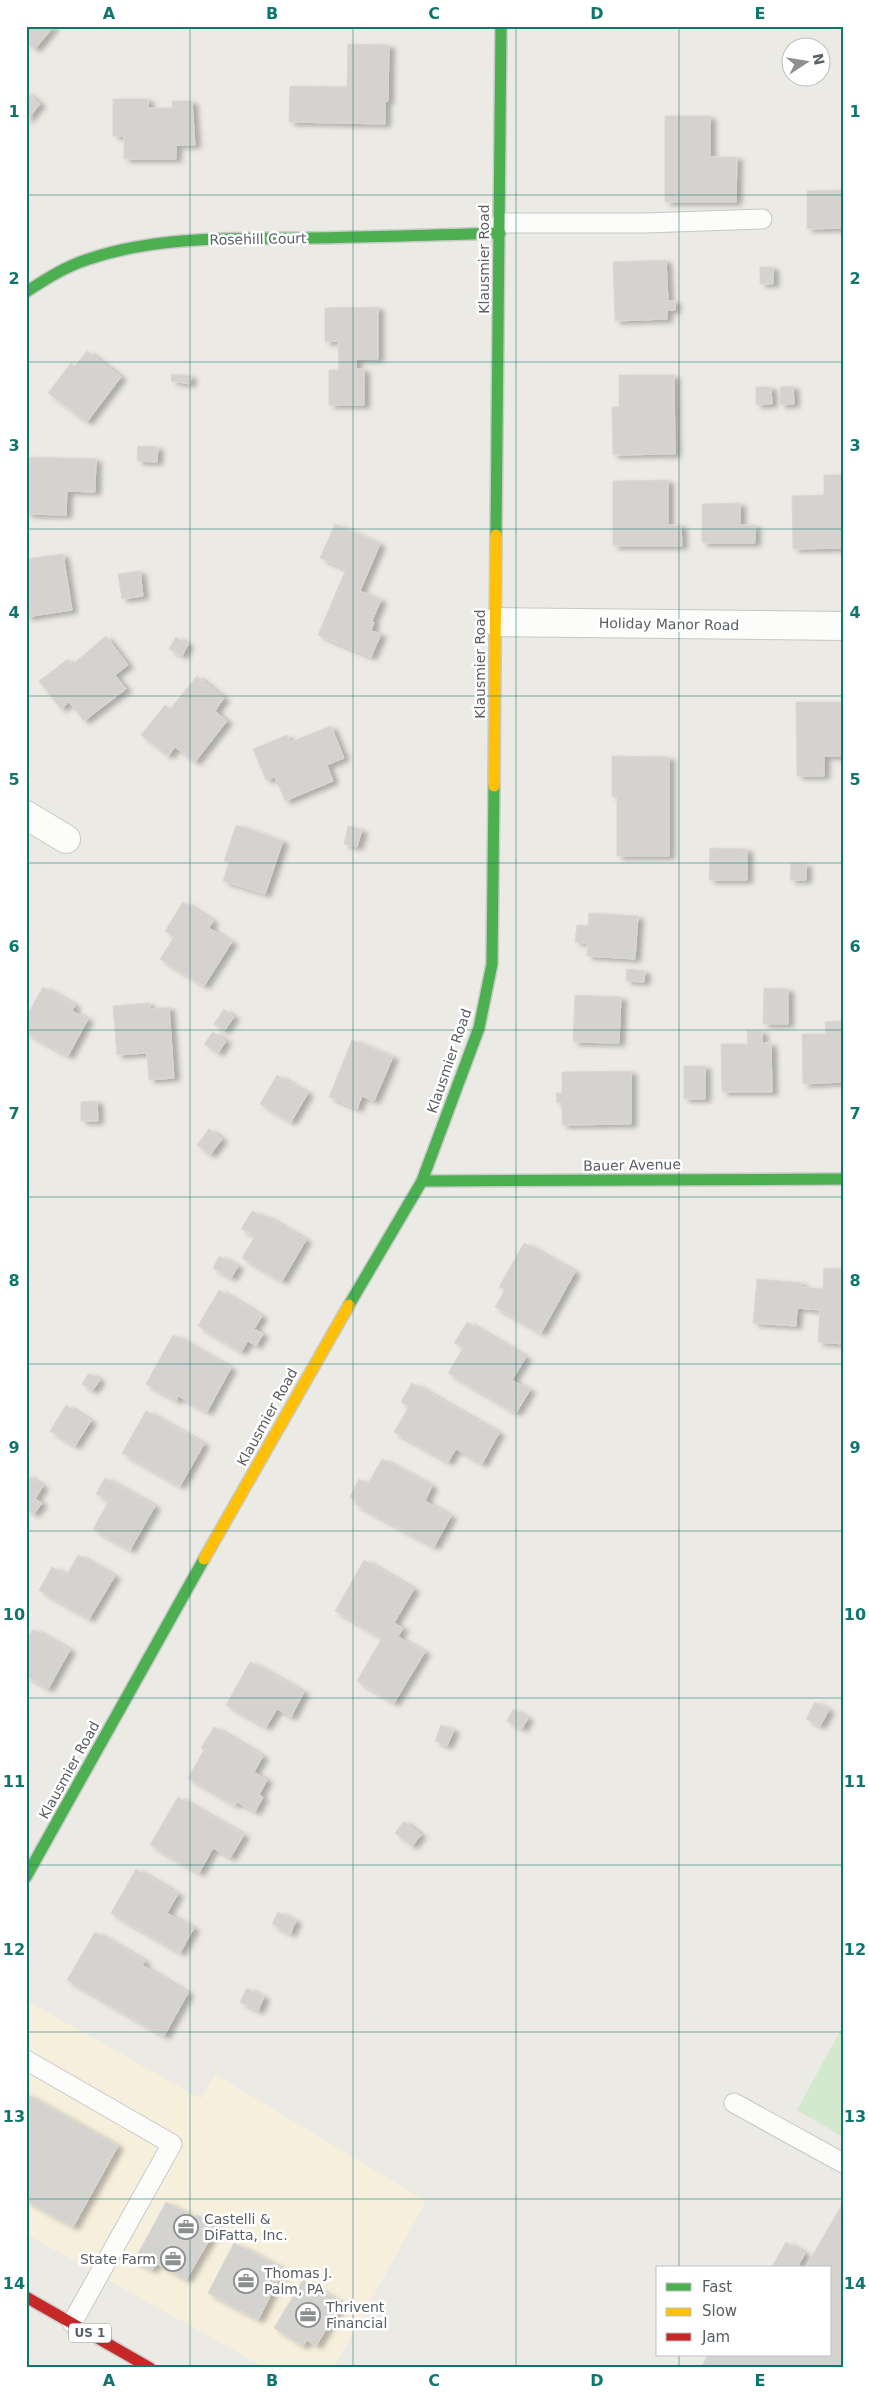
<svg xmlns="http://www.w3.org/2000/svg" width="869" height="2394" font-family="'DejaVu Sans',sans-serif">
	<style>
		.commercial { fill: #f6efdc }
		.green { fill: #d2e9cd }
		.building { fill: #d4d3cf; stroke: #dad8d4; filter: url(#shadow) }
		.lines { fill: none; stroke-linecap: round; stroke-linejoin: round }
		.lane-casing { stroke: #c7c7c6; stroke-width: 21 }
		.street-casing { stroke: #c7c7c6; stroke-width: 30 }
		.fast-casing { stroke: #c8c9c8; stroke-width: 14 }
		.slow-casing { stroke: #c8c9c8; stroke-width: 14 }
		.jam-casing { stroke: #c8c9c8; stroke-width: 14 }
		.lane { stroke: #fcfcfb; stroke-width: 19 }
		.street { stroke: #fcfcfb; stroke-width: 28 }
		.fast { stroke: #4caf50; stroke-width: 11 }
		.slow { stroke: #ffc107; stroke-width: 11 }
		.jam { stroke: #c62828; stroke-width: 11 }
		.grid { fill: none; stroke: #0f766e; stroke-width: 1; stroke-opacity: 0.55 }
		.labels { text-anchor: middle; stroke-width: 5; stroke-linejoin: round; paint-order: stroke }
		.shield { fill: #fff; stroke: #8c8f92; stroke-width: 1 }
		.shield-label { font-size: 12px; font-weight: bold; fill: #5a5f64 }
		.street-label { font-size: 14px; fill: #5a5f64; stroke: #fff }
		.poi-label { font-size: 14px; fill: #5a5f64; stroke: #fff; text-anchor: start }
		.neatline { fill: none; stroke: #0f766e; stroke-width: 2 }
		.grid-label { font-size: 16px; text-anchor: middle; font-weight: bold; fill: #0f766e }
	</style>
	<defs>
		<filter id="shadow"><feDropShadow dx="5.5" dy="3" stdDeviation="2.5" flood-color="#0004"/></filter>
	</defs>
	<rect width="100%" height="100%" fill="#ebeae4"/>
	<path class="commercial" d="M26 2000 201 2099 215 2074 426 2201 334 2368H266L26 2234Z"/>
	<path class="green" d="M843 2026V2137L797 2110Z"/>
	<path class="building" d="M26 26H54L35 49 26 42Z
		M348 44 389 45 388 101 385 102V124L289 122 290 86 347 87Z
		M26 92 40 104 26 121Z
		M113 99H148V108H172V101H192L195 145H176V159H124V136H113Z
		M665 116H710V157H737L736 202H665Z
		M843 190V228L807 229V191Z
		M666 260 668 301H675V310H667V319L615 321 613 262Z
		M760 267H773V284H760Z
		M378 307V359H356V369H364V405H329V370H339L338 341 325 342V308Z
		M87 351 121 377 87 422 48 393 71 363 75 366Z
		M172 374 191 376 190 384 171 381Z
		M619 375H674L675 454 613 455 612 407H619Z
		M793 386 794 404 780 405V387Z
		M756 387H771L772 404 756 405Z
		M138 446 158 447 157 462 137 461Z
		M26 457 96 459 95 492 67 491 66 515 26 514Z
		M824 475H843V548L793 549 792 496 824 495Z
		M668 480V525H681L682 546H613V481Z
		M740 503V525H755V543H702V504Z
		M335 524 380 544 360 591 381 600 372 621 374 622 371 631 381 634 371 657 318 635 346 569 320 558Z
		M63 554 72 610 26 617V559Z
		M140 571 143 596 122 599 118 574Z
		M106 636 128 665 115 675 126 689 84 721 69 702 61 709 39 681 68 659 72 665Z
		M176 637 188 644 182 656 169 649Z
		M197 676 224 698 215 711 227 721 195 762 175 747 168 756 141 735 165 705 170 709Z
		M796 702H843V756H824V776H797Z
		M331 726 344 758 327 765 333 781 285 801 275 777 266 780 253 749 287 735 290 742Z
		M612 756 669 757V856H617V797H612Z
		M236 825 283 841 265 894 223 881 229 862 224 861Z
		M348 826 362 830 357 847 344 844Z
		M710 848 747 849V880H709Z
		M791 863 806 864V880H790Z
		M183 902 213 921 209 928 232 942 204 986 160 959 174 937 165 931Z
		M589 913 638 916 635 959 587 956V943L575 942 577 925 588 926Z
		M627 969 645 971 644 982 626 981Z
		M43 987 75 1005 72 1011 88 1019 68 1056 26 1033V1017Z
		M764 988 788 989V1024H763Z
		M575 995 621 997 619 1043 573 1042Z
		M149 1003 150 1009 169 1007 174 1078 149 1080 147 1053 117 1055 113 1006Z
		M224 1009 234 1017 224 1031 214 1024Z
		M842 1021 843 1082 803 1084 802 1034H826L825 1022Z
		M747 1031H762V1043H771L772 1092H722L721 1044H748Z
		M213 1032 226 1041 218 1053 204 1044Z
		M352 1040 393 1057 374 1101 362 1096 357 1109 329 1097Z
		M684 1066H705V1099H684Z
		M631 1071V1124L562 1125V1103H557L556 1093H562V1072Z
		M277 1075 308 1093 291 1122 260 1104Z
		M97 1101 98 1121H81V1102Z
		M209 1129 222 1139 210 1155 197 1145Z
		M252 1211 265 1218 266 1216 306 1240 282 1281 242 1258 255 1236 241 1229Z
		M524 1243 575 1272 541 1333 495 1307 505 1290 499 1287Z
		M219 1256 238 1266 231 1278 213 1268Z
		M824 1268 843 1269V1344L818 1342 820 1310 797 1308 796 1326 753 1323 757 1279 802 1283 801 1287 823 1289Z
		M219 1290 262 1316 254 1329 263 1334 256 1346 248 1341 241 1352 198 1326Z
		M467 1322 526 1357 512 1380 530 1390 516 1413 448 1373 463 1348 454 1343Z
		M173 1335 231 1368 207 1412 178 1396 176 1401 146 1384Z
		M89 1373 100 1380 92 1391 82 1384Z
		M412 1383 499 1433 482 1464 456 1449 448 1462 394 1432 409 1407 401 1402Z
		M66 1405 91 1421 75 1446 50 1431Z
		M146 1411 204 1444 180 1486 122 1453Z
		M382 1459 432 1486 425 1501 451 1516 434 1547 355 1504 357 1501 350 1497 359 1479 368 1484Z
		M26 1475 43 1486 35 1499 42 1503 34 1514 26 1509Z
		M105 1478 155 1506 130 1550 93 1529 109 1501 96 1494Z
		M78 1555 115 1576 89 1619 39 1590 52 1567 67 1575Z
		M364 1560 414 1589 394 1623 403 1628 398 1637 425 1652 394 1703 357 1681 382 1638 335 1611Z
		M33 1629 70 1650 48 1689 26 1676V1640Z
		M250 1662 304 1692 291 1717 277 1709 266 1727 226 1705Z
		M815 1702 829 1710 820 1726 806 1719Z
		M513 1709 528 1718 522 1729 507 1721Z
		M441 1725 454 1730 447 1746 435 1741Z
		M214 1727 263 1756 254 1772 267 1780 259 1795 263 1797 255 1812 237 1802 235 1805 188 1778 204 1750 201 1748Z
		M178 1797 244 1835 230 1858 213 1848 199 1873 150 1845Z
		M404 1821 421 1835 412 1846 395 1833Z
		M136 1869 178 1894 167 1913 194 1928 180 1953 111 1913Z
		M278 1912 296 1921 290 1934 272 1924Z
		M95 1932 145 1961 142 1965 188 1993 164 2036 67 1980Z
		M247 1988 264 1997 258 2011 240 2002Z
		M26 2094 118 2146 73 2227 26 2201Z
		M166 2202 195 2218 197 2215 218 2225 186 2280 156 2263 152 2270 134 2261Z
		M843 2203V2368H701L708 2355H830V2268H805Z
		M786 2242 805 2253 797 2268H771Z
		M234 2243 284 2269 258 2320 208 2293Z
		M303 2280 342 2303 316 2346 307 2340 303 2346 274 2328Z"/>
	<g class="lines">
		<defs>
			<path id="lane" d="M500 223H645L762 219
				M26 2060 172 2144 72 2323
				M734 2103 843 2163"/>
			<path id="street" d="M496 622 843 626
				M26 815 66 839"/>
			<path id="fast" d="M26 292C46 279 66 266 89 259 160 235 238 239 311 238 374 237 437 235 500 233
				M496 535 501 26
				M422 1181 843 1179
				M349 1305 422 1181 479 1028 492 964 494 786
				M26 1877 204 1559"/>
			<path id="slow" d="M494 786 496 535
				M204 1559 349 1305"/>
			<path id="jam" d="M26 2297 150 2368"/>
		</defs>
		<use href="#lane" class="lane-casing"/>
		<use href="#street" class="street-casing"/>
		<use href="#fast" class="fast-casing"/>
		<use href="#slow" class="slow-casing"/>
		<use href="#jam" class="jam-casing"/>
		<use href="#lane" class="lane"/>
		<use href="#street" class="street"/>
		<use href="#fast" class="fast"/>
		<use href="#slow" class="slow"/>
		<use href="#jam" class="jam"/>
	</g>
	<path class="grid" d="M190 26V2368M353 26V2368M516 26V2368M679 26V2268M26 195H843M26 362H843M26 529H843M26 696H843M26 863H843M26 1030H843M26 1197H843M26 1364H843M26 1531H843M26 1698H843M26 1865H843M26 2032H843M26 2199H843M679 2355V2368"/>
	<defs>
		<symbol id="office-ring" viewBox="-11 -11 22 22"><circle r="9.5" fill="#fff" stroke="#8d9091" stroke-width="1.5"/><path d="M-6-3h4V-5.5h4V-3h4V5H-6ZM-1-4.5V-3h2v-1.5ZM-6 0V1H6V0Z" fill="#8d9091"/></symbol>
	</defs>
	<g fill-rule="evenodd">
		<use href="#office-ring" x="172" y="2213" width="28" height="28"/>
		<use href="#office-ring" x="159" y="2245" width="28" height="28"/>
		<use href="#office-ring" x="232" y="2267" width="28" height="28"/>
		<use href="#office-ring" x="294" y="2301" width="28" height="28"/>
	</g>
	<g class="labels">
		<rect class="shield" x="69" y="2323.5" width="42" height="19" rx="4"/>
		<g class="shield-label">
			<text x="90" y="2337">US 1</text>
		</g>
		<g class="street-label">
			<text transform="translate(258 239) rotate(-1)" y="5">Rosehill Court</text>
			<text transform="translate(484 259) rotate(-90)" y="5">Klausmier Road</text>
			<text transform="translate(669 624) rotate(1)" y="5">Holiday Manor Road</text>
			<text transform="translate(480 664) rotate(-90)" y="5">Klausmier Road</text>
			<text transform="translate(449 1061) rotate(-71)" y="5">Klausmier Road</text>
			<text transform="translate(632 1165) rotate(-1)" y="5">Bauer Avenue</text>
			<text transform="translate(267 1417) rotate(-61)" y="5">Klausmier Road</text>
			<text transform="translate(69 1770) rotate(-61)" y="5">Klausmier Road</text>
		</g>
		<g class="poi-label">
			<text x="204" y="2224">Castelli &amp;<tspan x="204" dy="16">DiFatta, Inc.</tspan></text>
			<text x="156" y="2264" text-anchor="end">State Farm</text>
			<text x="264" y="2278">Thomas J.<tspan x="264" dy="16">Palm, PA</tspan></text>
			<text x="326" y="2312">Thrivent<tspan x="326" dy="16">Financial</tspan></text>
		</g>
	</g>
	<rect width="869" height="2394" fill="none" stroke="#ffffff" stroke-width="55"/>
	<rect x="656" y="2266" width="175" height="90" fill="#ffffff" stroke="#bdbfc1"/>
	<rect x="666" y="2283" width="25" height="8" fill="#4caf50" stroke="#bdbfc1"/>
	<text x="702" y="2292" font-size="15" fill="#5a5f64">Fast</text>
	<rect x="666" y="2308" width="25" height="8" fill="#ffc107" stroke="#bdbfc1"/>
	<text x="702" y="2316" font-size="15" fill="#5a5f64">Slow</text>
	<rect x="666" y="2333" width="25" height="8" fill="#c62828" stroke="#bdbfc1"/>
	<text x="702" y="2342" font-size="15" fill="#5a5f64">Jam</text>
	<g transform="translate(806 62) rotate(78)"><circle r="24" fill="#ffffff" stroke="#bdbfc1"/>
	<path d="M0-4L9 19L0 12L-9 19Z" fill="#8d9091"/>
	<text y="-8" font-size="14" font-weight="bold" text-anchor="middle" fill="#5a5f64">N</text>
	</g>
	<rect x="28" y="28" width="814" height="2338" class="neatline"/>
	<g class="grid-label">
		<text x="109" y="19">A</text>
		<text x="272" y="19">B</text>
		<text x="434" y="19">C</text>
		<text x="597" y="19">D</text>
		<text x="760" y="19">E</text>
		<text x="14" y="117">1</text>
		<text x="855" y="117">1</text>
		<text x="14" y="284">2</text>
		<text x="855" y="284">2</text>
		<text x="14" y="451">3</text>
		<text x="855" y="451">3</text>
		<text x="14" y="618">4</text>
		<text x="855" y="618">4</text>
		<text x="14" y="785">5</text>
		<text x="855" y="785">5</text>
		<text x="14" y="952">6</text>
		<text x="855" y="952">6</text>
		<text x="14" y="1119">7</text>
		<text x="855" y="1119">7</text>
		<text x="14" y="1286">8</text>
		<text x="855" y="1286">8</text>
		<text x="14" y="1453">9</text>
		<text x="855" y="1453">9</text>
		<text x="14" y="1620">10</text>
		<text x="855" y="1620">10</text>
		<text x="14" y="1787">11</text>
		<text x="855" y="1787">11</text>
		<text x="14" y="1955">12</text>
		<text x="855" y="1955">12</text>
		<text x="14" y="2122">13</text>
		<text x="855" y="2122">13</text>
		<text x="14" y="2289">14</text>
		<text x="855" y="2289">14</text>
		<text x="109" y="2386">A</text>
		<text x="272" y="2386">B</text>
		<text x="434" y="2386">C</text>
		<text x="597" y="2386">D</text>
		<text x="760" y="2386">E</text>
	</g>
</svg>
